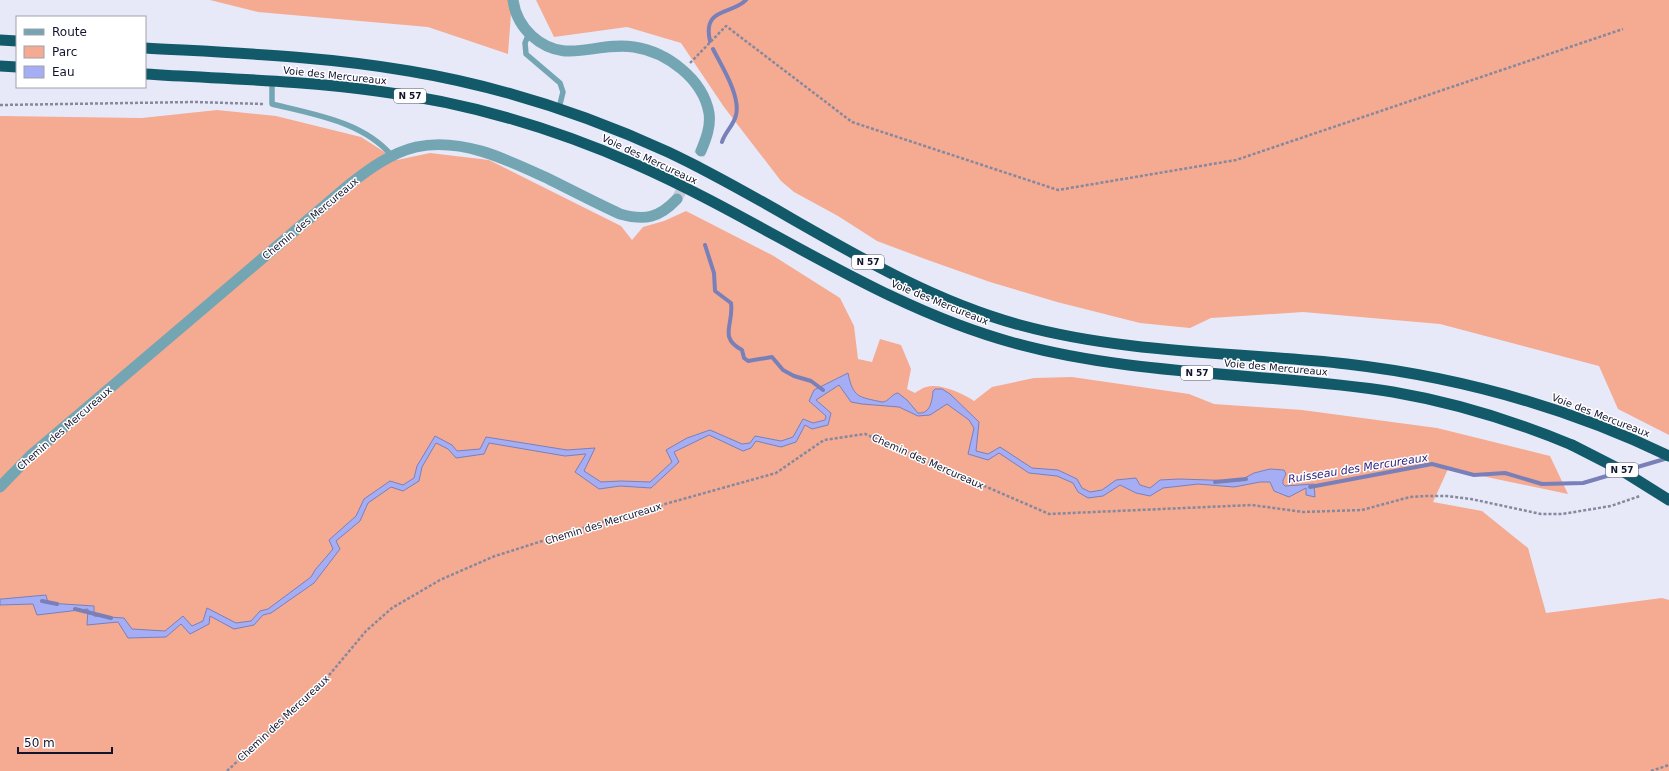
<svg xmlns="http://www.w3.org/2000/svg" width="1669" height="771" font-family="'DejaVu Sans',sans-serif">
	<style>
		.green { fill: #f5aa92 }
		.water { fill: #a5aef4; stroke: #7980b9 }
		.lines { fill: none; stroke-linecap: round; stroke-linejoin: round }
		.stream { stroke: #7980b9; stroke-width: 4 }
		.minor-tunnel { stroke: #c7c9db; stroke-width: 11; stroke-dasharray: 11 5.5; stroke-linecap: butt }
		.path { stroke: #86889d; stroke-width: 2.5; stroke-dasharray: 3 2; stroke-linecap: butt }
		.service { stroke: #74a5b3; stroke-width: 5.5 }
		.minor { stroke: #74a5b3; stroke-width: 11 }
		.trunk { stroke: #125a69; stroke-width: 11 }
		.trunk-bridge { stroke: #125a69; stroke-width: 11 }
		.labels { text-anchor: middle; stroke-width: 3; stroke-linejoin: round; paint-order: stroke }
		.shield { fill: #fff; stroke: #595a6d; stroke-width: 1 }
		.shield-label { font-size: 9px; font-weight: bold; fill: #12142f }
		.street-label { font-size: 10px; fill: #12142f; stroke: #fff }
		.water-label { font-size: 11px; font-style: italic; fill: #271b7d; stroke: #fff }
	</style>
	<rect width="100%" height="100%" fill="#e7e9f9"/>
	<path class="green" d="M210 0H512L508 54 428 27 258 12Z
		M536 0H1669V435L1618 409 1599 366 1440 324 1303 312 1211 318 1190 328 1140 323 1057 302 990 282 925 259 877 241 838 216 794 192 781 181 724 107 681 43 627 27 554 37Z
		M217 110 276 116 361 137 397 160 430 153 489 160 621 226 632 240 643 227 664 221 686 211 772 255 840 298 854 326 858 359 872 362 880 339 901 345 911 369 907 389 915 393C918 391 922 388 926 387 940 383 962 393 974 401L992 387 1034 378 1072 377 1189 394 1214 404 1302 410 1437 428 1550 456 1568 494 1448 469 1433 502 1482 511 1528 548 1546 613 1662 598 1669 600V771H0V116L142 118Z"/>
	<path class="water" d="M848 373C853 398 859 397 882 402 889 402 891 394 898 393L907 400 918 413C931 414 932 400 933 391L935 389H942L950 394 979 422 976 451 988 454 1000 447 1032 468 1058 470 1077 479 1082 488 1090 492 1102 490 1116 480 1136 478 1140 485 1150 488 1160 480 1179 479 1239 481 1254 473 1270 469 1284 470 1286 474 1283 480V484L1285 486 1314 484 1315 497 1306 495V488L1289 497 1274 491 1270 482H1260L1234 487 1198 484 1181 486 1163 488 1150 496 1136 493 1120 485 1103 496 1088 498 1078 492 1073 483 1057 476 1029 473 999 453 988 460 968 454 974 428 969 420 947 404 930 415 918 416 899 407 862 404 851 402 839 385 816 400 831 413 828 425 812 429 805 425 796 442 781 447 756 441 751 448 743 451 709 435 674 452 679 462 651 488 620 486 599 489 575 472 586 454 565 456 489 443 484 454 456 458 448 449 436 443 422 467 419 481 403 491 391 487 368 503 360 521 336 541 340 549 314 583 271 613 263 615 254 625 234 629 210 616 209 624 190 634 181 624 166 637 128 638 118 622 87 625 88 609 37 615 33 604 0 605V599H2L46 595 48 603 94 606V616L124 618 132 629 165 631 183 616 192 626 203 621 207 608 236 623 251 621 260 611 268 609 311 577 315 570 333 549 329 540 356 516 364 499 390 481 403 485 414 478 417 466 435 436 452 445 457 451 480 449 486 437 567 450 595 448 584 471 601 482 621 481 650 482 672 462 666 450 687 438 710 430 742 444 750 443 755 436 781 441 793 437 803 419 813 423 825 420 826 416 809 401 814 390Z"/>
	<g class="lines">
		<path class="stream" d="M710 41C702 7 732 15 746 0
			M713 49C721 65 741 96 736 115 734 125 725 132 722 142
			M705 245 714 273 715 291 731 303C734 325 718 337 742 350L744 358 748 361 772 357 783 370 794 376 811 381 823 390
			M1215 482 1246 479
			M1310 487 1432 464 1474 475 1505 473 1542 484 1583 483 1668 458
			M42 601 57 604
			M75 609 111 618"/>
		<path class="minor-tunnel" d="M677 199 701 151"/>
		<path class="path" d="M690 63 726 26 852 122 1058 190 1236 160 1623 29
			M0 105 194 102 263 104
			M227 771 325 680 366 631 392 608 440 580 495 556 615 518 776 473 824 440 865 434 1049 514 1252 505 1303 512 1362 510 1410 497 1426 496H1447L1471 499 1541 514H1562L1611 506 1640 496
			M1651 771 1669 765"/>
		<path class="service" d="M529 33 525 43 526 54 560 83 563 92 559 108
			M272 81V104C313 114 364 122 392 156"/>
		<path class="minor" d="M513 0C515 15 521 26 532 36 565 66 596 41 634 47 667 52 703 79 709 113 711 126 706 139 701 151
			M0 487 30 456 350 184C369 169 391 153 416 147 462 137 508 160 549 179 573 191 596 203 620 214 645 221 659 218 677 199"/>
		<path class="trunk" d="M0 40 17 41
			M145 48C233 53 322 56 409 71 499 86 585 114 668 152 787 208 892 290 1020 325 1127 354 1238 352 1347 364 1459 377 1567 407 1669 456
			M0 66 17 67
			M145 74C222 79 300 80 377 91 466 102 553 128 635 164 763 220 878 306 1014 343 1138 377 1267 372 1393 392 1457 403 1512 420 1572 445"/>
		<path class="trunk-bridge" d="M1572 445 1621 470 1669 500"/>
	</g>
	<g class="labels">
		<g class="shield">
			<rect x="394" y="89" width="32" height="14" rx="3"/>
			<rect x="852" y="255" width="32" height="14" rx="3"/>
			<rect x="1181" y="366" width="32" height="14" rx="3"/>
			<rect x="1606" y="463" width="32" height="14" rx="3"/>
		</g>
		<g class="shield-label">
			<text x="410" y="99">N 57</text>
			<text x="868" y="265">N 57</text>
			<text x="1197" y="376">N 57</text>
			<text x="1622" y="473">N 57</text>
		</g>
		<g class="street-label">
			<text transform="translate(335 75) rotate(6)" y="4">Voie des Mercureaux</text>
			<text transform="translate(650 159) rotate(25)" y="4">Voie des Mercureaux</text>
			<text transform="translate(310 218) rotate(-40)" y="4">Chemin des Mercureaux</text>
			<text transform="translate(940 302) rotate(22)" y="4">Voie des Mercureaux</text>
			<text transform="translate(1276 367) rotate(5)" y="4">Voie des Mercureaux</text>
			<text transform="translate(1601 415) rotate(21)" y="4">Voie des Mercureaux</text>
			<text transform="translate(64 428) rotate(-41)" y="4">Chemin des Mercureaux</text>
			<text transform="translate(928 461) rotate(24)" y="4">Chemin des Mercureaux</text>
			<text transform="translate(603 523) rotate(-17)" y="4">Chemin des Mercureaux</text>
			<text transform="translate(283 718) rotate(-43)" y="4">Chemin des Mercureaux</text>
		</g>
		<g class="water-label">
			<text transform="translate(1358 468) rotate(-9)" y="4">Ruisseau des Mercureaux</text>
		</g>
	</g>
	<rect x="16" y="16" width="130" height="72" fill="#ffffff" stroke="#a0a1ac"/>
	<rect x="24" y="29" width="20" height="6" fill="#74a5b3" stroke="#a0a1ac"/>
	<text x="52" y="36" font-size="12" fill="#12142f">Route</text>
	<rect x="24" y="46" width="20" height="12" fill="#f5aa92" stroke="#a0a1ac"/>
	<text x="52" y="56" font-size="12" fill="#12142f">Parc</text>
	<rect x="24" y="66" width="20" height="12" fill="#a5aef4" stroke="#a0a1ac"/>
	<text x="52" y="76" font-size="12" fill="#12142f">Eau</text>
	<path d="M18 747v6h94v-6" fill="none" stroke="#12142f" stroke-width="2"/>
	<text x="24" y="747" font-size="12" fill="#12142f" stroke="#ffffff" stroke-width="3" paint-order="stroke">50 m</text>
</svg>
